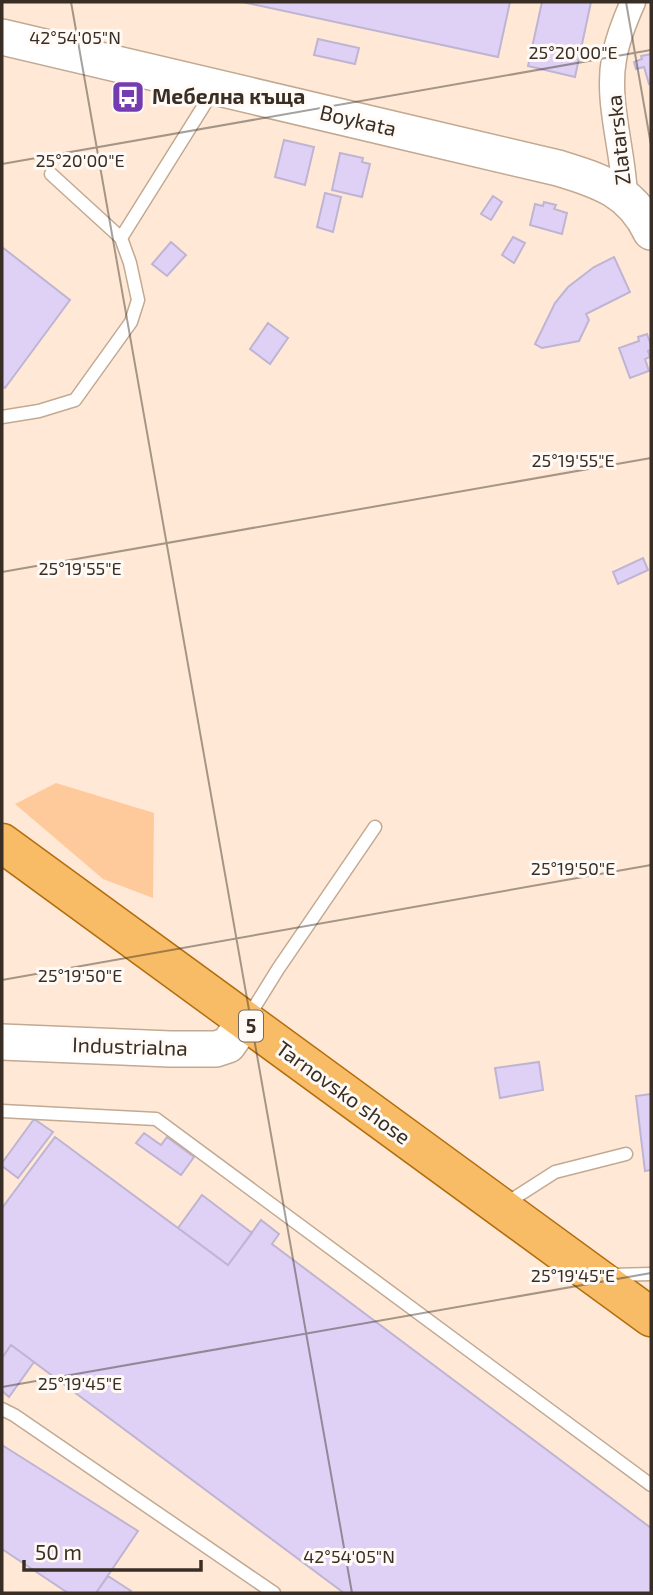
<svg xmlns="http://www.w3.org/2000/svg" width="653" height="1595" font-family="'Exo 2',sans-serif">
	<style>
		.green { fill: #feca9b }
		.building { fill: #dfd1f5; stroke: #bfb4d2; stroke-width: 2 }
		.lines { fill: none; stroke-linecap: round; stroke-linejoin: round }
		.lane-casing { stroke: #c2a992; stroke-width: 15 }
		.street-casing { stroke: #c2a992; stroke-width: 27 }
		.secondary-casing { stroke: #c2a992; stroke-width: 38 }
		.primary-casing { stroke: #b26e0e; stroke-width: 41 }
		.lane { stroke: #fff; stroke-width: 12 }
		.street { stroke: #fff; stroke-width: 24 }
		.secondary { stroke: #fff; stroke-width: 35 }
		.primary { stroke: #f8bc67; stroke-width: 38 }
		.ticks { fill: none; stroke: #382e25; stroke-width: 2; stroke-opacity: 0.45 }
		.labels { text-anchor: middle; stroke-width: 6; stroke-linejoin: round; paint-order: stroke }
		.shield { fill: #fffaf5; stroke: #746b63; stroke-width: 2 }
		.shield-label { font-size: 19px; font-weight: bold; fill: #382e25 }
		.poi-label { font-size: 21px; font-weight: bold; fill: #382e25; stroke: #fffaf5; text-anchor: start }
		.street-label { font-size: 21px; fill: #382e25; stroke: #fffaf5 }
		.ticks-label { font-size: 18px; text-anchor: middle; fill: #382e25; stroke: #fffaf5; stroke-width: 6; stroke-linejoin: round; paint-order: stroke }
	</style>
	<rect width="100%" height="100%" fill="#ffe9d6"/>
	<path class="green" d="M56 783 154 813 153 898 103 879 15 804Z"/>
	<path class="building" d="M242 2H510L498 57Z
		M542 2H591L575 77 528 66Z
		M318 39 359 48 355 64 314 55Z
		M651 54V83L649 84 644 67 636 69 634 62 642 59 641 56Z
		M284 140 314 147 305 185 275 177Z
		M340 153 363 158 362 162 370 164 362 197 332 190Z
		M325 193 341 197 333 232 317 227Z
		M493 196 502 202 491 220 481 214Z
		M544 202 556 205 554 209 567 213 562 234 530 225 535 204 543 206Z
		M513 237 525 243 514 263 502 255Z
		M171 242 186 255 167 276 152 264Z
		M2 247 70 300 5 388 2 386Z
		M614 257 630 292 586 314 589 320 579 341 542 348 535 344 555 303 568 287 594 267Z
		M268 323 288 338 270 364 250 349Z
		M647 334 651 345V350L648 351 650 357 645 359 649 371 630 378 619 348 639 341 638 337Z
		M643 558 648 570 618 584 613 572Z
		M539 1062 543 1090 500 1098 495 1068Z
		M651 1094V1170L645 1171 636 1096Z
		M34 1119 53 1132 18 1178 2 1166V1163Z
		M144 1133 161 1145 167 1137 194 1157 181 1175 136 1143Z
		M55 1137 228 1265 261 1220 279 1234 272 1244 651 1528V1593H344L11 1345 2 1358V1208Z
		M202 1195 252 1233 228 1265 178 1228Z
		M11 1345 34 1362 9 1397 2 1391V1358Z
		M2 1445 138 1531 96 1593H68L2 1549Z
		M108 1576 131 1591 129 1593H96Z"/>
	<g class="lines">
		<defs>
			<path id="lane" d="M121 238 213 91
				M2 417 39 411 75 400 131 322 138 300 130 263 121 238 51 174
				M247 1019 278 969 375 827
				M2 1111 156 1119 651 1485
				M505 1204 555 1172 626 1154
				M610 1275 651 1274
				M2 1409 14 1415 274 1593"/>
			<path id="street" d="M625 197C624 153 606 102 614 59 617 40 625 20 633 2"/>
			<path id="secondary" d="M2 37 558 168C600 181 631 190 651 232
				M2 1042 170 1049H216L228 1045 245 1021"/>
			<path id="primary" d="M2 843 651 1317"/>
		</defs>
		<use href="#lane" class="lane-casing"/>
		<use href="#street" class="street-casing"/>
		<use href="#secondary" class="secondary-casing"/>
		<use href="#primary" class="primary-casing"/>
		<use href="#lane" class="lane"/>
		<use href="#street" class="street"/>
		<use href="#secondary" class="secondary"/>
		<use href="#primary" class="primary"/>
	</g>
	<path class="ticks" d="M71 2 352 1593M626 2 651 145M2 164 651 50M2 572 651 458M2 980 651 865M2 1387 651 1273"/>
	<defs>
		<symbol id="bus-square" viewBox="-11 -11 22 22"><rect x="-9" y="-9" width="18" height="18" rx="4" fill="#753bb1" stroke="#fffaf5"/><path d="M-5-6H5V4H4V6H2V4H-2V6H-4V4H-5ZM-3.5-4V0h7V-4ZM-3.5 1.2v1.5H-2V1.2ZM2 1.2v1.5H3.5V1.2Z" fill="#fff"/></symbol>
	</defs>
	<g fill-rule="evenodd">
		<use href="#bus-square" x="109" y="78" width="38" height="38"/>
	</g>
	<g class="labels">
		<rect class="shield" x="239" y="1010.5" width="24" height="31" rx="5"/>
		<g class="shield-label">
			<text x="251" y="1033">5</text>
		</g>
		<g class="poi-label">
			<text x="152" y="104">Мебелна къща</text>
		</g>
		<g class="street-label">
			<text transform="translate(358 121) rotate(13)" y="7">Boykata</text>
			<text transform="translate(619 140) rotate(-96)" y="7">Zlatarska</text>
			<text transform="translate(130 1047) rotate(2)" y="7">Industrialna</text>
			<text transform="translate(343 1093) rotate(36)" y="7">Tarnovsko shose</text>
		</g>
	</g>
	<g class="ticks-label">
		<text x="75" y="44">42°54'05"N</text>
		<text x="573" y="59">25°20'00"E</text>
		<text x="80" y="167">25°20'00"E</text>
		<text x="573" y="467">25°19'55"E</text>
		<text x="80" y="575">25°19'55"E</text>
		<text x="573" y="875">25°19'50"E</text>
		<text x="80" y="982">25°19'50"E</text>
		<text x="573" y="1282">25°19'45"E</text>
		<text x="80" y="1390">25°19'45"E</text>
		<text x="349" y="1563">42°54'05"N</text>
	</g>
	<rect width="653" height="1595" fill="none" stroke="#382e25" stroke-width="7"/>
	<path d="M24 1560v10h177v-10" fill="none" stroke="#382e25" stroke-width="3.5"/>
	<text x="35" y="1560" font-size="21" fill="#382e25" stroke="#fffaf5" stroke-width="5" paint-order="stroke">50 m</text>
</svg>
